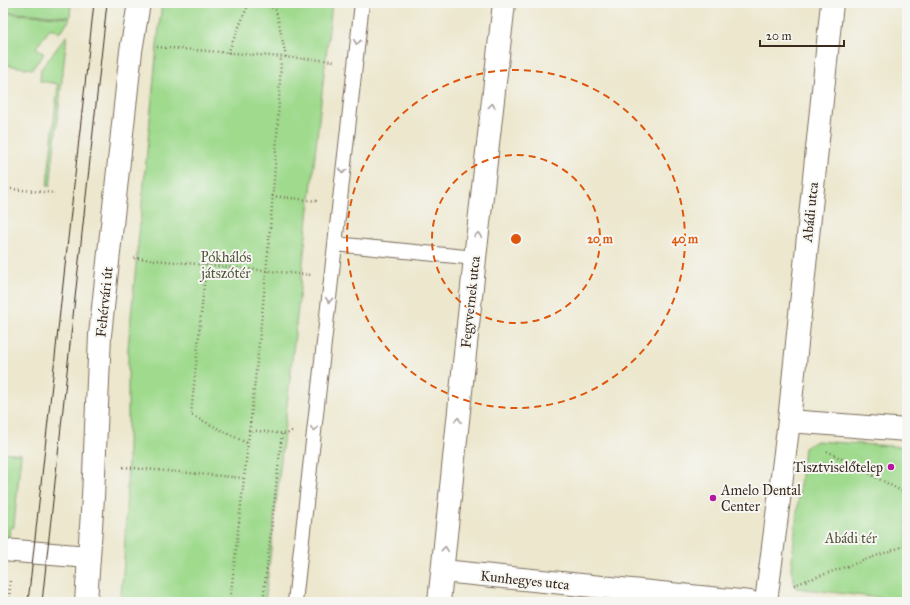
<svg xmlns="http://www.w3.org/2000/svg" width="910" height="605" font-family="'IM FELL Great Primer',serif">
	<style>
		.green { fill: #9fda8d; stroke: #6d8256 }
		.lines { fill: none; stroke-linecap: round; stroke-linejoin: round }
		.lane-casing { stroke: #796c5b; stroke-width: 16 }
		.street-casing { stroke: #796c5b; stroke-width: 24 }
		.secondary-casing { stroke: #796c5b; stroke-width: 24 }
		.path { stroke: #796c5b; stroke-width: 2.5; stroke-dasharray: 1 3; stroke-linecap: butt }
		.lane { stroke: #fff; stroke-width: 14 }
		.street { stroke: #fff; stroke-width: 22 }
		.secondary { stroke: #fff; stroke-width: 22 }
		.tram { stroke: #3b2a1e; stroke-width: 1 }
		.oneway { stroke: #a79f9a }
		.ring { fill: none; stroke: #df570d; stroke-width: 2; stroke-dasharray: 7 5 }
		.poi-dot { fill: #b5179e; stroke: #f6f6f2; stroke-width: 1.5 }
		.labels { text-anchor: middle; stroke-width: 4; stroke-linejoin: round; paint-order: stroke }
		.street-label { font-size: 14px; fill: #3b2a1e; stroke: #f6f6f2 }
		.park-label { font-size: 14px; fill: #54563a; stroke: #f6f6f2 }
		.poi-label { font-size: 14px; fill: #3b2a1e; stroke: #f6f6f2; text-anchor: end }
		.centre { fill: #df570d; stroke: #f6f6f2; stroke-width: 2 }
		.ring-label { font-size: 12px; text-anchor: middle; font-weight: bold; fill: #df570d; stroke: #f6f6f2; stroke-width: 4; stroke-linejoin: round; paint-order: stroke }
	</style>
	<rect width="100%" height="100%" fill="#f6f6f2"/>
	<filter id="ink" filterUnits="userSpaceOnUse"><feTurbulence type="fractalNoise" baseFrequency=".025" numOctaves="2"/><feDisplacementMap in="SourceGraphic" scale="8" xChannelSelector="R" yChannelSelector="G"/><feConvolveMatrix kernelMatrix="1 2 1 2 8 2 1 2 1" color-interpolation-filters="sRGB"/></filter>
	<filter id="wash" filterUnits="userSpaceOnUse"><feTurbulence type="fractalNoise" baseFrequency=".012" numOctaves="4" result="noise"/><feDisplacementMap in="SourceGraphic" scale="16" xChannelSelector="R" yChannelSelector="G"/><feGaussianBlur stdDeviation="0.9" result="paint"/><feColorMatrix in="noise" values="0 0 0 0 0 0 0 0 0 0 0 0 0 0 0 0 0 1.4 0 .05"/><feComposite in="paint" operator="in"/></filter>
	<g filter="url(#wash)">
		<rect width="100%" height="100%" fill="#ece7cd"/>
		<path class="green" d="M3 3H71L70 17 3 12Z
			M162 3H332L265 602H120L124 563 128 461V348L158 36Z
			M3 13 70 18 69 21 59 33 51 28 36 47 44 54 32 69 6 65 4 77Z
			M67 35 50 186H47L58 84 40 81 41 69Z
			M816 441 907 447V601L796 588 791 569 804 448Z
			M3 452 21 454 14 525V527L10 528 9 538 3 537Z"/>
	</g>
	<g filter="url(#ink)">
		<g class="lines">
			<defs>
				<path id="lane" d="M335 244 475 258
					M295 602 362 3"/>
				<path id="street" d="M789 421 907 430
					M3 550 89 557
					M443 571 750 602
					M439 602 475 258 504 3
					M766 602 789 421 832 3"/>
				<path id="secondary" d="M86 602 93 497 100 335 131 51 139 3"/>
			</defs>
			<use href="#lane" class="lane-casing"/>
			<use href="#street" class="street-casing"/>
			<use href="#secondary" class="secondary-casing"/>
			<path class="path" d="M265 3 276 10 286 57
				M157 47 334 61
				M228 53 249 3
				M11 189 55 193
				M272 196 318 201
				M134 258 311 275
				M206 265 191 415 247 443
				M248 430 287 434 293 430
				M827 451 907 494
				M123 467 243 478
				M794 585 907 545
				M9 602 10 580
				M230 602C250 421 274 239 281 57
				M263 602 282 433"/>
			<use href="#lane" class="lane"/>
			<use href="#street" class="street"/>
			<use href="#secondary" class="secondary"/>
			<path class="tram" d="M28 602 94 3
				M42 602 107 3"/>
		</g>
		<defs><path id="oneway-chevron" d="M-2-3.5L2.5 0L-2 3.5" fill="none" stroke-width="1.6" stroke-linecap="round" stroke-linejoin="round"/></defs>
		<g class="oneway">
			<use href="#oneway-chevron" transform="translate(357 42) rotate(96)"/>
			<use href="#oneway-chevron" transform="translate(492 106) rotate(-83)"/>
			<use href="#oneway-chevron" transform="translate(343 171) rotate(96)"/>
			<use href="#oneway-chevron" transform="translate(478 235) rotate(-83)"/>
			<use href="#oneway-chevron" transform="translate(329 300) rotate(96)"/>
			<use href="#oneway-chevron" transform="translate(458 420) rotate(-84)"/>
			<use href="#oneway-chevron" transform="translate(314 429) rotate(96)"/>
			<use href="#oneway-chevron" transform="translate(445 549) rotate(-84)"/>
		</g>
	</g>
	<g class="ring">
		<circle cx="516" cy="239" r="84"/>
		<circle cx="516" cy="239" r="169"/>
	</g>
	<g class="poi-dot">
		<circle cx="891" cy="467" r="4"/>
		<circle cx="713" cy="498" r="4"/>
	</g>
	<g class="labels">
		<g class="street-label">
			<text transform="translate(810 212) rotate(-84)" y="5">Abádi utca</text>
			<text transform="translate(104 302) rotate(-84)" y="5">Fehérvári út</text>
			<text transform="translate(470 302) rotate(-84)" y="5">Fegyvernek utca</text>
			<text transform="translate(525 580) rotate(6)" y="5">Kunhegyes utca</text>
		</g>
		<g class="park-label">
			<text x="226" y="262">Pókhálós<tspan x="226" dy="16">játszótér</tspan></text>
			<text x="851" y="543">Abádi tér</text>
		</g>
		<g class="poi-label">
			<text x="883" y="472">Tisztviselőtelep</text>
			<text x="721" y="495" text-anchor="start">Amelo Dental<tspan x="721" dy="16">Center</tspan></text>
		</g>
	</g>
	<circle cx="516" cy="239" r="6" class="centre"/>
	<g class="ring-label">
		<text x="600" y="243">20 m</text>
		<text x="685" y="243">40 m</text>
	</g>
	<rect width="910" height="605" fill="none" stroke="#f6f6f2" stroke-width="16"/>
	<path d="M760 40v6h84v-6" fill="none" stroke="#3b2a1e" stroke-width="2"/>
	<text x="766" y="40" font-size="12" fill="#3b2a1e" stroke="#f6f6f2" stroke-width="3" paint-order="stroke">20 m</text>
</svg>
